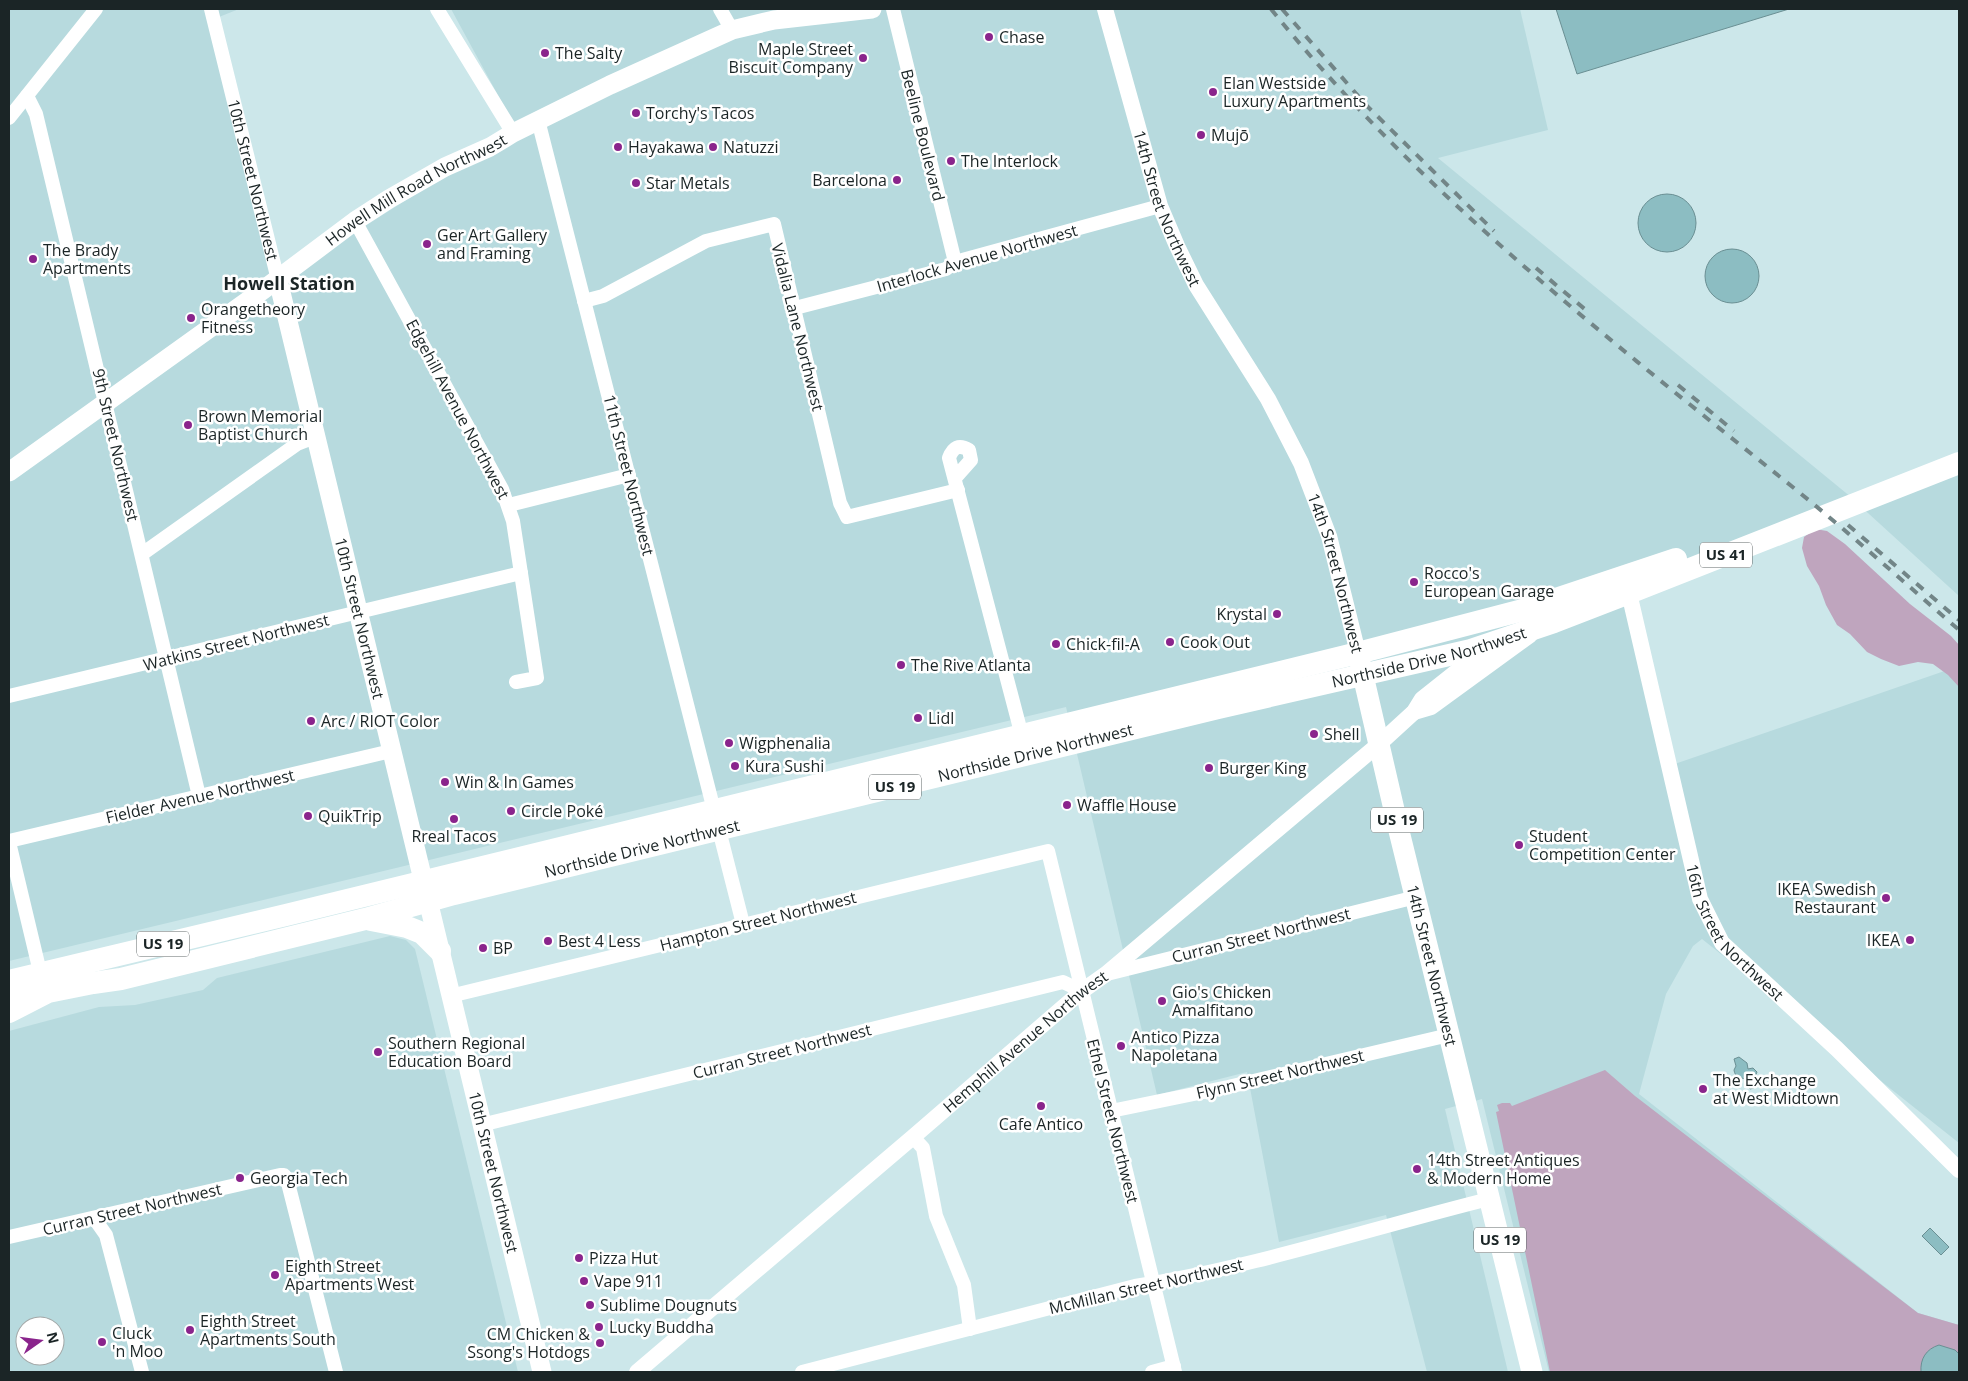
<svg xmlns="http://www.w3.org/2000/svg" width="1968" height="1381" font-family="'Open Sans',sans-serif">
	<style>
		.built { fill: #b7dade; fill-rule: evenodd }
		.green { fill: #bfa5be }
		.water { fill: #8cbdc2; stroke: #6a8f93 }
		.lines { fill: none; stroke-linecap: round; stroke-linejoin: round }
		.minor { stroke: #fff; stroke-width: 14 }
		.tertiary { stroke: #fff; stroke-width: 16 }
		.secondary { stroke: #fff; stroke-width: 19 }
		.primary { stroke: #fff; stroke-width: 21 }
		.trunk { stroke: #fff; stroke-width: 22 }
		.rail { stroke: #728587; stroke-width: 4; stroke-dasharray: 9 9; stroke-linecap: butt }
		.poi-dot { fill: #8a248c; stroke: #fff; stroke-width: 2 }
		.labels { text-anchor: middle; stroke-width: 5; stroke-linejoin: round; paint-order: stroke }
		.shield { fill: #fff; stroke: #5f6667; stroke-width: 1 }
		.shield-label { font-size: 15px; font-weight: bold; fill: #1b2526 }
		.poi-label { font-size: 16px; fill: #1b2526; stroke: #fff; text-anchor: start }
		.street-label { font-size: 16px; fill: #1b2526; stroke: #fff }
		.neighbourhood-label { font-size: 18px; font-weight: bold; fill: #1b2526; stroke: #fff }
	</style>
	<rect width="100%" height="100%" fill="#cce7ea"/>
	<path class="built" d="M9 9H239L219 17 281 279 517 130 451 9H1520L1548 130 1438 158 1857 502 1959 463V596L1857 503 1630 591 1666 767 1959 666V1143L1702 939 1693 946 1666 994 1639 1094 1918 1313 1959 1325V1372H1549L1482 1099 1445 1109 1508 1372H1427L1386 1215 1279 1242 1247 1072 1157 1095 1066 707 9 961Z
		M390 936 406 940 415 949 518 1372H9V1031L99 1007 135 1005 203 990 217 978ZM25 1326H55V1356H25Z"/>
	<path class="green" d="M1815 529 1827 531 1845 544 1910 604 1951 636 1959 645V687L1948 675 1933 664 1918 662 1899 666 1881 659 1867 652 1850 634 1837 625 1826 605 1819 586 1807 566 1802 548 1804 537Z
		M1605 1070 1635 1096 1918 1313 1959 1325V1372H1550L1496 1112 1499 1111 1497 1105 1502 1103H1510L1512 1106Z"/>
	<path class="water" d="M1556 9H1789L1577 74Z
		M1638 223a29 29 0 1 1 58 0a29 29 0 1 1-58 0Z
		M1705 276a27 27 0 1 1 54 0a27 27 0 1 1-54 0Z
		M1739 1057 1747 1063 1748 1069 1753 1068 1757 1072 1755 1077 1757 1083 1754 1088 1750 1089 1745 1079C1739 1077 1735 1077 1734 1070L1736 1066 1734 1059Z
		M1930 1228 1949 1247 1941 1255 1922 1236Z
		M1939 1345 1955 1350 1959 1354V1372H1921C1920 1359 1926 1349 1939 1345Z"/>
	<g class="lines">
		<g class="minor">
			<path id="s1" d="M211 9 278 280"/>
			<path d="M437 9 513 133"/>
			<path d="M720 9 732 30"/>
			<path d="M893 9 955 262"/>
			<path d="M27 96 36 114 199 796"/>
			<path d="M9 118 96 9"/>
			<path d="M538 120 743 924"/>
			<path d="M355 221 502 489 513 521 537 678 516 682"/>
			<path d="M584 301 603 296 706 241 774 224 840 503 847 517 958 490"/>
			<path d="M795 308 946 269 955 262 1160 206"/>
			<path d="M955 478 971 460 969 450C959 444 953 447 949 458L1022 736"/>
			<path d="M509 505 629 475"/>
			<path d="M142 554 297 444 315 437"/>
			<path d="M9 696 521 573"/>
			<path d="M9 841 391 751"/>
			<path d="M9 842 40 972"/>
			<path d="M1107 974 1416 897"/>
			<path d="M450 996 1048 851 1175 1372"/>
			<path d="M1111 1111 1228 1087 1449 1035"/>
			<path d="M481 1125 1063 982 1082 991"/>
			<path d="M913 1137 923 1148 936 1216 964 1285 970 1329"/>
			<path d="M94 1218 106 1235 142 1372"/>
			<path d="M9 1237 280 1175H284L287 1179 336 1372"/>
			<path d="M802 1372 1135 1286C1255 1267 1372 1228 1489 1199"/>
			<path d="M1152 1372 1174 1366"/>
		</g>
		<g class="tertiary">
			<path id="s2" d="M1105 9 1160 206 1177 246 1196 285 1268 399 1301 463 1329 536 1358 653"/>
			<path id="s3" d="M1629 593 1700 899 1722 943 1837 1049 1959 1170"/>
			<path d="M1414 712 1431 707 1530 635"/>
			<path d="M9 998 38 991"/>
			<path id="s4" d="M637 1372 913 1137 1082 991 1106 974 1379 744 1414 712 1422 699 1485 649"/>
		</g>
		<g class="secondary">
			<path id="s5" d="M278 280 542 1372"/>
			<path id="s6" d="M9 472 263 290 355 221 389 199 445 167 490 147 513 133 610 85 732 30 774 20 872 9"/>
		</g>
		<path class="primary" id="s7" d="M1359 658 1399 831 1532 1372"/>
		<g class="trunk">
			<path d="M371 920 407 927 422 933 440 951"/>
			<path d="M9 981 286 915 1358 653 1523 610 1676 559"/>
			<path id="s8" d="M9 1012 48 992 93 983 121 979 365 919 454 894 1218 708 1471 650 1554 622 1629 593 1959 463"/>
		</g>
		<path class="rail" d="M1271 9C1422 196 1614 343 1800 493 1854 537 1906 584 1959 630
			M1282 9 1367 106 1494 231
			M1536 268 1587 311
			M1678 385 1734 431
			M1848 525 1959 620"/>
	</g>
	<g class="poi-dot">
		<circle cx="989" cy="37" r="5"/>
		<circle cx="545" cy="53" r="5"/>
		<circle cx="863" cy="58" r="5"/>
		<circle cx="1213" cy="92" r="5"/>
		<circle cx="636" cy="113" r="5"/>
		<circle cx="1201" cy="135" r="5"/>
		<circle cx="618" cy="147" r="5"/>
		<circle cx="713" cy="147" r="5"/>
		<circle cx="951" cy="161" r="5"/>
		<circle cx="897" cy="180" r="5"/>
		<circle cx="636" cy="183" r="5"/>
		<circle cx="427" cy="244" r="5"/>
		<circle cx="33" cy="259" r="5"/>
		<circle cx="191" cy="318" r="5"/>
		<circle cx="188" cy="425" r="5"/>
		<circle cx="1414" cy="582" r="5"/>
		<circle cx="1277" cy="614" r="5"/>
		<circle cx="1170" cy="642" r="5"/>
		<circle cx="1056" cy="644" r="5"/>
		<circle cx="901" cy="665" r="5"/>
		<circle cx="918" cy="718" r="5"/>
		<circle cx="311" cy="721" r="5"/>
		<circle cx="1314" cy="734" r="5"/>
		<circle cx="729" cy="743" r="5"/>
		<circle cx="735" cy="766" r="5"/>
		<circle cx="1209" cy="768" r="5"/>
		<circle cx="445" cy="782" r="5"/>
		<circle cx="1067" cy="805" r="5"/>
		<circle cx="511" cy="811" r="5"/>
		<circle cx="308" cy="816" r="5"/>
		<circle cx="454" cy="819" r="5"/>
		<circle cx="1519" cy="845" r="5"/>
		<circle cx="1886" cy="898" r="5"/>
		<circle cx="1910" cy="940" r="5"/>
		<circle cx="548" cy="941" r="5"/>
		<circle cx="483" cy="948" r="5"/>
		<circle cx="1162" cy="1001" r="5"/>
		<circle cx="1121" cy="1046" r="5"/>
		<circle cx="378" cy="1052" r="5"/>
		<circle cx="1703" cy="1089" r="5"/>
		<circle cx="1041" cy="1106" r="5"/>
		<circle cx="1417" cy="1169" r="5"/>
		<circle cx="240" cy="1178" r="5"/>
		<circle cx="579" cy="1258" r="5"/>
		<circle cx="275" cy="1275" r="5"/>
		<circle cx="584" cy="1281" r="5"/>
		<circle cx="590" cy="1305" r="5"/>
		<circle cx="599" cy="1327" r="5"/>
		<circle cx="190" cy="1330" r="5"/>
		<circle cx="102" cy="1342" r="5"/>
		<circle cx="600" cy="1343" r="5"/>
	</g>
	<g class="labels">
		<g class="shield">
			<rect x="1700" y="542.5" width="52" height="25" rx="4"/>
			<rect x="869" y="774.5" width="52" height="25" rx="4"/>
			<rect x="1371" y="807.5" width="52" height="25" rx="4"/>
			<rect x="137" y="931.5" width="52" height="25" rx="4"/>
			<rect x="1474" y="1227.5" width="52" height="25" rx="4"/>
		</g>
		<g class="shield-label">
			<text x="1726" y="560">US 41</text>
			<text x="895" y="792">US 19</text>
			<text x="1397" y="825">US 19</text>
			<text x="163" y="949">US 19</text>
			<text x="1500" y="1245">US 19</text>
		</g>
		<g class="poi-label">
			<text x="999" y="43">Chase</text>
			<text x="853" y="55" text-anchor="end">Maple Street<tspan x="853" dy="18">Biscuit Company</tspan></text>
			<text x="555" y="59">The Salty</text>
			<text x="1223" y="89">Elan Westside<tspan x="1223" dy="18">Luxury Apartments</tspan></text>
			<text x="646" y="119">Torchy's Tacos</text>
			<text x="1211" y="141">Mujō</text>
			<text x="628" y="153">Hayakawa</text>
			<text x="723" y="153">Natuzzi</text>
			<text x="961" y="167">The Interlock</text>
			<text x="887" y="186" text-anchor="end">Barcelona</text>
			<text x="646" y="189">Star Metals</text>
			<text x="437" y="241">Ger Art Gallery<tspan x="437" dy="18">and Framing</tspan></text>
			<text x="43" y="256">The Brady<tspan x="43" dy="18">Apartments</tspan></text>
			<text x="201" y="315">Orangetheory<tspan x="201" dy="18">Fitness</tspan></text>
			<text x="198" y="422">Brown Memorial<tspan x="198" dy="18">Baptist Church</tspan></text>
			<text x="1424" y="579">Rocco's<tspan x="1424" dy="18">European Garage</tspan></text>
			<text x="1267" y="620" text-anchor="end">Krystal</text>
			<text x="1180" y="648">Cook Out</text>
			<text x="1066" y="650">Chick-fil-A</text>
			<text x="911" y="671">The Rive Atlanta</text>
			<text x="928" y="724">Lidl</text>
			<text x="321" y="727">Arc / RIOT Color</text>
			<text x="1324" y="740">Shell</text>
			<text x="739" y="749">Wigphenalia</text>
			<text x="745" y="772">Kura Sushi</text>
			<text x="1219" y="774">Burger King</text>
			<text x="455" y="788">Win &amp; In Games</text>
			<text x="1077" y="811">Waffle House</text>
			<text x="521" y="817">Circle Poké</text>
			<text x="318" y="822">QuikTrip</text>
			<text x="454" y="842" text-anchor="middle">Rreal Tacos</text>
			<text x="1529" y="842">Student<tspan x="1529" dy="18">Competition Center</tspan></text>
			<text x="1876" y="895" text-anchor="end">IKEA Swedish<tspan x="1876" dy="18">Restaurant</tspan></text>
			<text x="1900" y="946" text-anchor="end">IKEA</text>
			<text x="558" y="947">Best 4 Less</text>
			<text x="493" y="954">BP</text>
			<text x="1172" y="998">Gio's Chicken<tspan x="1172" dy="18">Amalfitano</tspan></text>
			<text x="1131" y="1043">Antico Pizza<tspan x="1131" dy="18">Napoletana</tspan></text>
			<text x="388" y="1049">Southern Regional<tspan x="388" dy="18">Education Board</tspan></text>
			<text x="1713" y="1086">The Exchange<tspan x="1713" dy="18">at West Midtown</tspan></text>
			<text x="1041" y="1130" text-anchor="middle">Cafe Antico</text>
			<text x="1427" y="1166">14th Street Antiques<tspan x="1427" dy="18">&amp; Modern Home</tspan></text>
			<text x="250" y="1184">Georgia Tech</text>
			<text x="589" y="1264">Pizza Hut</text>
			<text x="285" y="1272">Eighth Street<tspan x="285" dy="18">Apartments West</tspan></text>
			<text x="594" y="1287">Vape 911</text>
			<text x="600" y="1311">Sublime Dougnuts</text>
			<text x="200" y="1327">Eighth Street<tspan x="200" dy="18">Apartments South</tspan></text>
			<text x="609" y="1333">Lucky Buddha</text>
			<text x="112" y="1339">Cluck<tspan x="112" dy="18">'n Moo</tspan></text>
			<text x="590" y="1340" text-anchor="end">CM Chicken &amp;<tspan x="590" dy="18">Ssong's Hotdogs</tspan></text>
		</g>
		<g class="street-label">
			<text transform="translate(923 135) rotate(76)" y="6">Beeline Boulevard</text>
			<text dy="6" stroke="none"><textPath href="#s1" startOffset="176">10th Street Northwest</textPath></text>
			<text dy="6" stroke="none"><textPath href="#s6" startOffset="496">Howell Mill Road Northwest</textPath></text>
			<text dy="6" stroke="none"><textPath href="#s2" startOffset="209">14th Street Northwest</textPath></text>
			<text transform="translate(977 258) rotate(-16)" y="6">Interlock Avenue Northwest</text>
			<text transform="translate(798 327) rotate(76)" y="6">Vidalia Lane Northwest</text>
			<text transform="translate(458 409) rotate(62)" y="6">Edgehill Avenue Northwest</text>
			<text transform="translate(116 445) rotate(77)" y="6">9th Street Northwest</text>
			<text transform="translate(629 475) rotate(76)" y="6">11th Street Northwest</text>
			<text dy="6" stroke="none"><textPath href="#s2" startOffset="614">14th Street Northwest</textPath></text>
			<text dy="6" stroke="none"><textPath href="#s5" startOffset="348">10th Street Northwest</textPath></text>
			<text transform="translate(236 642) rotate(-14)" y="6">Watkins Street Northwest</text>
			<text dy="6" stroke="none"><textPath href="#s8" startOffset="1465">Northside Drive Northwest</textPath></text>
			<text dy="6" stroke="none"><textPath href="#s8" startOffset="1060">Northside Drive Northwest</textPath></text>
			<text transform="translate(200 796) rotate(-13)" y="6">Fielder Avenue Northwest</text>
			<text dy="6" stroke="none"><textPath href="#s8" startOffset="655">Northside Drive Northwest</textPath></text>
			<text transform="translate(758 921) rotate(-14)" y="6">Hampton Street Northwest</text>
			<text dy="6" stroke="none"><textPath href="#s3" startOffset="361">16th Street Northwest</textPath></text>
			<text transform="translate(1261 935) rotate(-14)" y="6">Curran Street Northwest</text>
			<text dy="6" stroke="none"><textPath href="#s7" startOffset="316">14th Street Northwest</textPath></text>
			<text dy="6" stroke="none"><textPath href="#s4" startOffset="510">Hemphill Avenue Northwest</textPath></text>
			<text transform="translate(782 1051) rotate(-14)" y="6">Curran Street Northwest</text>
			<text transform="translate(1280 1074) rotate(-13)" y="6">Flynn Street Northwest</text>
			<text transform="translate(1113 1121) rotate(76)" y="6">Ethel Street Northwest</text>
			<text dy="6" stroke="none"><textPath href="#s5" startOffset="918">10th Street Northwest</textPath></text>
			<text transform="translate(132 1209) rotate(-13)" y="6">Curran Street Northwest</text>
			<text transform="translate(1146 1286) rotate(-13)" y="6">McMillan Street Northwest</text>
		</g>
		<g class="neighbourhood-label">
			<text x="289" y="290">Howell Station</text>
		</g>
	</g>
	<rect width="1968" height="1381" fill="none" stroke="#1b2526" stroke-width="20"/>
	<g transform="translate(40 1341) rotate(76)"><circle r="24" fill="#ffffff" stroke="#a4a8a8"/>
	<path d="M0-4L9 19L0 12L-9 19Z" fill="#8a248c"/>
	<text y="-8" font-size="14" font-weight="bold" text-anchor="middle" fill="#1b2526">N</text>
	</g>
</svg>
